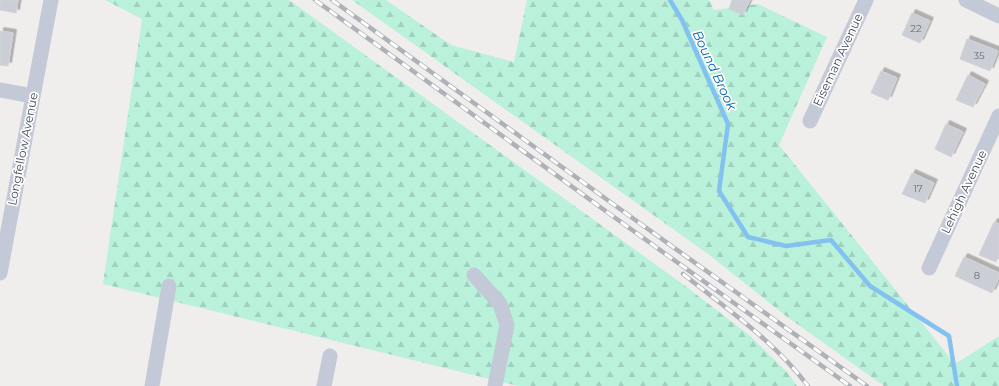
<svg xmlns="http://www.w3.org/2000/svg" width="999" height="386" font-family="Montserrat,sans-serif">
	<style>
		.forest { fill: url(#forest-firs) }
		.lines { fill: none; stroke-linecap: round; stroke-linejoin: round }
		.stream { stroke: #83c1f0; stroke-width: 4.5 }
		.building { fill: #ccced6; stroke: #d1d1d9; filter: url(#shadow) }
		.street { stroke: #c3c9d6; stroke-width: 15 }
		.rail-casing { stroke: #afb1b8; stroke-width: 4.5 }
		.rail { stroke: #fff; stroke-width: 3; stroke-dasharray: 9; stroke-linecap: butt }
		.labels { text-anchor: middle; stroke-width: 3.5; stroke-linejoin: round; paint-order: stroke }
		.number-label { font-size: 10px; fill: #676c7a }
		.street-label { font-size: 12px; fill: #454c5c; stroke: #fff }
		.water-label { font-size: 13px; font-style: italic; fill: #0564ae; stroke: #fff }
	</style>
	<defs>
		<pattern id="forest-firs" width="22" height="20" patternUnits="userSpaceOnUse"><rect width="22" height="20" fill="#b9f1db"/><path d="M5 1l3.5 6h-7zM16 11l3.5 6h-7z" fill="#a0d0be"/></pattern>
		<filter id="shadow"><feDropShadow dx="3.5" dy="-3.5" stdDeviation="0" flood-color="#0004"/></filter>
	</defs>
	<rect width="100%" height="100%" fill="#f0eeed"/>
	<path class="forest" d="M105 0H289L684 285 749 335 788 373 797 386H518L103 284 142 19Z
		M352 0H386L451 45 514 62 527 0H709L714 10 758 4 827 37 779 145 955 364 999 336V386H884L786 316 708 254Z"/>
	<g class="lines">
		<path class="stream" d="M670 0 682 20 728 124 719 191 748 237 786 246 831 240 870 286 949 336 957 386"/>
	</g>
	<path class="building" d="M0 0H18L16 13 0 10Z
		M732 0H750L743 15 729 9Z
		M912 13 930 21 920 43 902 35Z
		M0 31 13 33 8 66 0 65Z
		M967 39 998 51 990 71 960 59Z
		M881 71 897 78 888 100 871 93Z
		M968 75 985 84 973 107 956 100Z
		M946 124 963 132 951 157 935 149Z
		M912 173 934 183 925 203 902 194Z
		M994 222 999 224V255L996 262 979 255Z
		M964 257 999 273V277L992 293 955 276Z"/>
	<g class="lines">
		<path class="street" d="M966 0 999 16
			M0 90 33 96
			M810 121 866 0
			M929 268 999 116
			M0 273 51 0
			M474 275 500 304 507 325 495 386
			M152 386 169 286
			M324 386 330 356"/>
		<defs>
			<path id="rail" d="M315 0 607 212 850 386
				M332 0 613 204 867 386
				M683 274C727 309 774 341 808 386"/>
		</defs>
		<use href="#rail" class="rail-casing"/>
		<use href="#rail" class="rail"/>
	</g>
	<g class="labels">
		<g class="number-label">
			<text x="916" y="32">22</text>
			<text x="979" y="59">35</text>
			<text x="918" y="192">17</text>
			<text x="977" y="279">8</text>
		</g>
		<g class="street-label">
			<text transform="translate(838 60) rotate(-65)" y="4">Eiseman Avenue</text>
			<text transform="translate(23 149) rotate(-79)" y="4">Longfellow Avenue</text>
			<text transform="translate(964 192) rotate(-65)" y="4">Lehigh Avenue</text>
		</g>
		<g class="water-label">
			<text transform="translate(715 70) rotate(65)" y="5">Bound Brook</text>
		</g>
	</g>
</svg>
